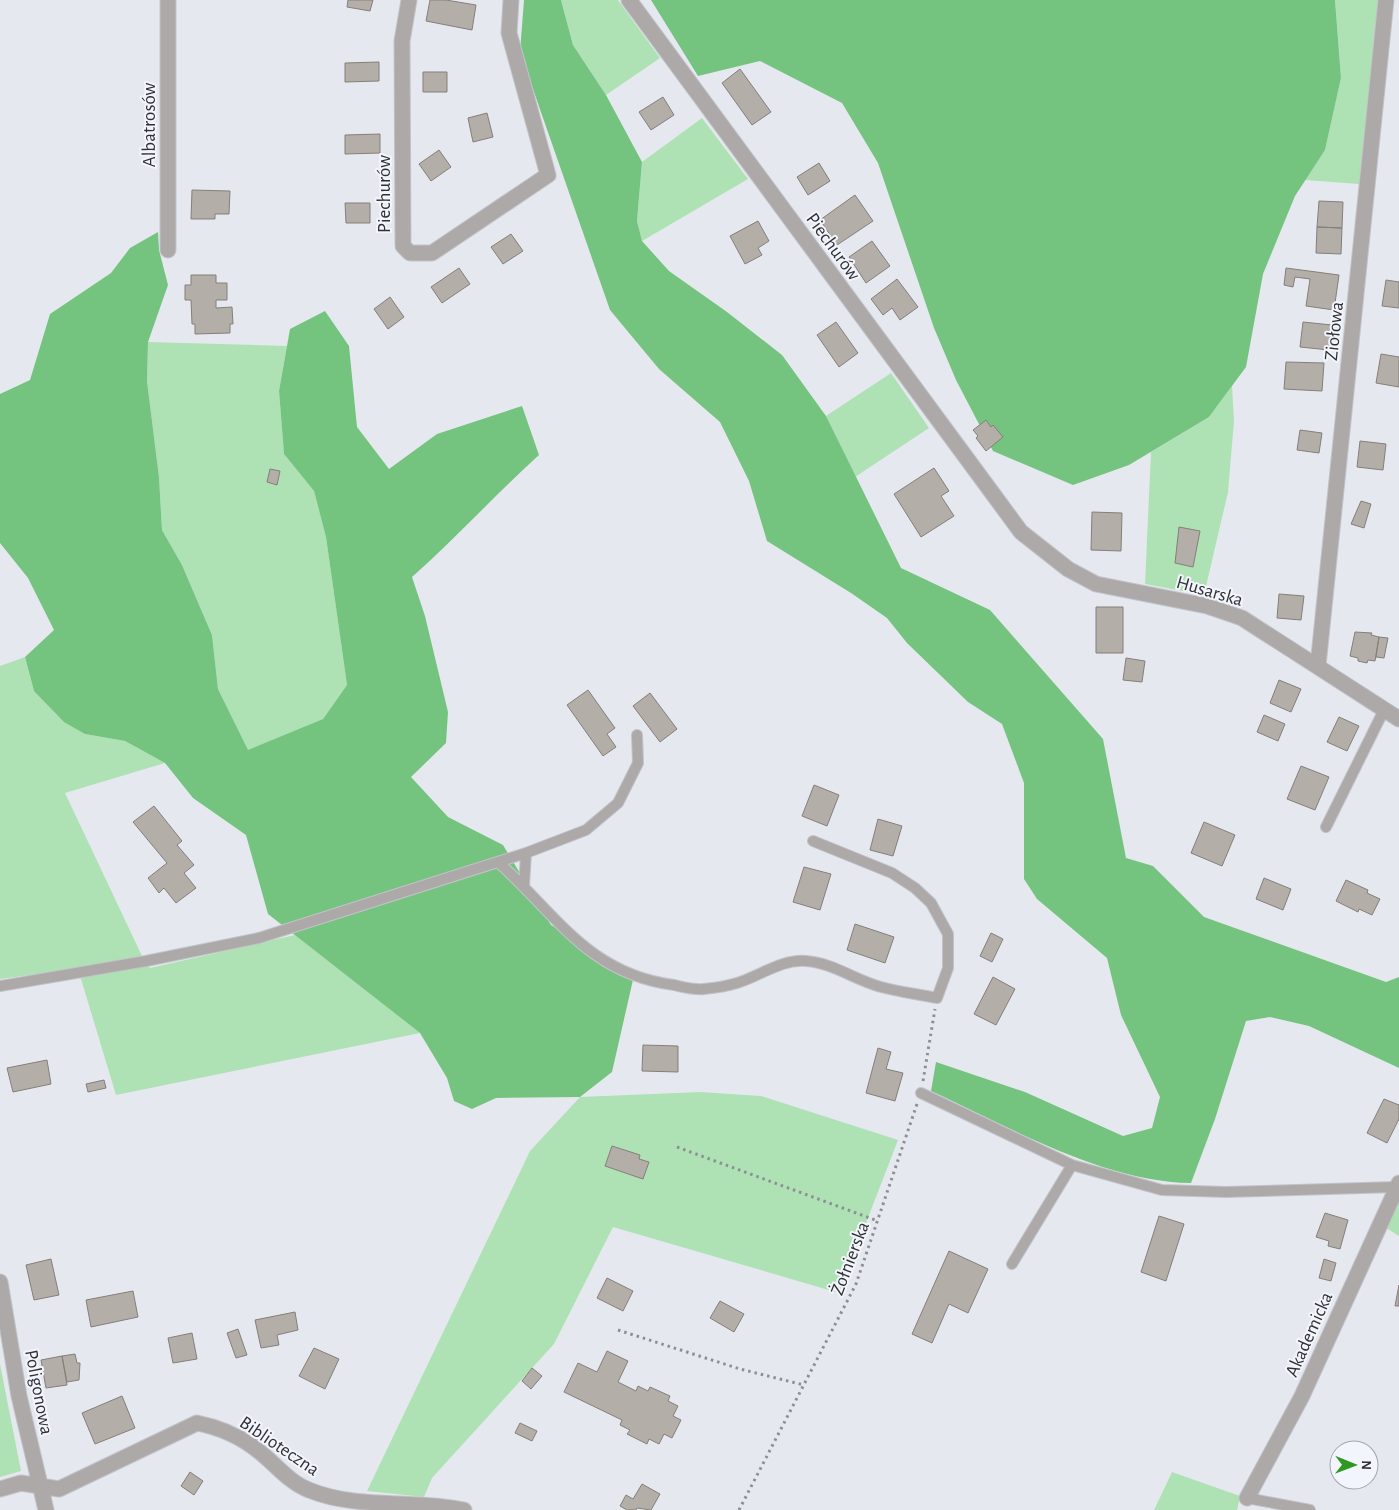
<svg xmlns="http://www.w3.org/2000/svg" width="1399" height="1510" font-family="'Alegreya Sans',sans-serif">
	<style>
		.green { fill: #aee2b4 }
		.forest { fill: #74c47f }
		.building { fill: #b4aea8; stroke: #857f7a }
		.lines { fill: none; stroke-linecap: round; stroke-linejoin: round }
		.service-casing { stroke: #c2c3ca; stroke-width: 12 }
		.minor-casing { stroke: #c2c3ca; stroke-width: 17 }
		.path { stroke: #8e8f95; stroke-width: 3; stroke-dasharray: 2.5 4; stroke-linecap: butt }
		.service { stroke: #ada9a8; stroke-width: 10 }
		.minor { stroke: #ada9a8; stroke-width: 15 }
		.labels { text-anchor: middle; stroke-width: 4; stroke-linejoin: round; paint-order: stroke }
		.street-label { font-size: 19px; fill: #303033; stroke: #f3f5fd }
	</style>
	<rect width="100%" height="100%" fill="#e6e8f0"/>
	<path class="green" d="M561 0H618L660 58 606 95 573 45Z
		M1335 0H1378L1359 184 1305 180 1325 150 1341 78Z
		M702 118 748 179 642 241 637 221 642 162Z
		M148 342 287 346 279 391 284 454 314 491 326 537 347 685 323 719 248 751 218 689 212 635 182 565 162 530 159 477 147 381Z
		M891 373 929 428 855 477 826 416Z
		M1232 386 1234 421 1228 492 1204 595 1145 584 1151 452 1209 417Z
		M25 657 34 691 85 734 125 741 165 763 65 793 142 956 150 968 295 935 420 1033 116 1095 81 979 75 969 0 979V666Z
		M700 1092 761 1096 898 1140 839 1293 613 1227 554 1344 432 1478 424 1497 367 1491 530 1151 580 1097Z
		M1399 1202V1236L1386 1228Z
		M0 1364 21 1471 0 1477Z
		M1172 1472 1240 1496 1237 1510H1154Z"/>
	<path class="forest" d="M524 0H561L573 45 606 95 642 162 637 221 642 241 669 271 727 312 782 355 826 416 901 568 990 610 1103 739 1126 858 1153 866 1204 917 1386 982 1399 977V1068L1309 1026 1270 1017 1246 1021 1215 1119 1191 1183C1104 1182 1009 1127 931 1091L936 1062 1025 1092 1123 1136 1152 1128 1160 1097 1121 1015 1107 958 1037 899 1024 879V783L1002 724 968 702 907 643 887 618 851 593 767 541 749 481 720 422 659 369 610 310 520 52Z
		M651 0H1335L1341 78 1325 150 1295 196 1263 274 1246 367 1209 417 1129 465 1073 485 993 451 956 380 934 328 878 163 842 103 760 61 698 76Z
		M158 232 159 250 168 285 148 342 147 381 159 477 162 530 182 565 212 635 218 689 248 750 323 719 347 685 326 537 314 491 284 454 279 391 290 329 325 311 349 346 357 427 389 469 437 434 522 406 539 455C495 495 456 538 412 577L425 616 448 712 446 743 411 777 448 817 503 845 551 925 635 971 612 1072 580 1097 496 1098 472 1109 454 1101 447 1078 420 1033 268 914 246 835 193 798 165 763 125 741 85 734 64 722 34 691 25 657 54 630 28 578 0 543V394L30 380 50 314 111 273 130 248Z"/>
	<path class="building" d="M348 0H373L370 11 347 7Z
		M430 0H446L476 5 472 30 426 21Z
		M379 62V81L345 82V63Z
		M740 69 771 112 752 125 722 83Z
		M423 72H447V92H423Z
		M663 97 674 115 651 130 639 112Z
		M487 113 493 137 473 142 468 118Z
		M380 134V153L345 154V135Z
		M439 150 451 167 431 181 419 164Z
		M819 163 830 181 808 195 797 177Z
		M192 190 230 191 229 214H215V219H191Z
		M855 195 873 221 837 245 820 220Z
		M1319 201 1343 202 1342 228 1317 227Z
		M345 203H370V223H346Z
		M758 221 769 241 758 248 762 255 745 264 730 236Z
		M1317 227 1342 228 1341 254 1316 253Z
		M511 234 523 251 503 264 491 247Z
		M872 241 890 266 866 283 849 257Z
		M459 268 470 284 442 303 431 287Z
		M1286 268 1339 275 1334 310 1306 306 1310 279 1295 277 1293 287 1284 285Z
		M191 275H216V283H227V300H216V308L232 307 233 324H230V333L195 334V324H192L191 300H185V285H191Z
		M897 279 918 307 900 320 892 308 883 315 871 299Z
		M1386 280 1399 282V308L1382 306Z
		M390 297 404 317 388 329 374 309Z
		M836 322 858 353 839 367 817 335Z
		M1303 322 1332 325 1329 350 1300 347Z
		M1381 354 1399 357V387L1376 383Z
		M1286 362 1324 363 1322 391 1284 389Z
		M986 420 991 427 993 425 1003 437 986 451 976 438 978 436 973 430Z
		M1300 430 1322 433 1319 453 1297 450Z
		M1360 441 1386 444 1383 470 1357 467Z
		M934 468 949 491 941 496 954 516 921 537 894 494Z
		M270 469 280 471 277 485 267 482Z
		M1361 501 1371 504 1364 528 1351 524Z
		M1092 512 1122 513 1121 551 1091 550Z
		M1179 527 1200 531 1193 567 1175 563Z
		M1279 594 1304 596 1301 620 1277 618Z
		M1096 607H1123V653H1096Z
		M1355 632 1372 633 1371 635 1379 637 1375 661 1368 660 1367 663 1358 661V658L1350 656Z
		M1379 637 1388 638 1384 658 1376 657Z
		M1126 658 1145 661 1142 682 1123 680Z
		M1279 680 1301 689 1291 712 1270 703Z
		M588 690 615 728 607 734 616 747 603 756 567 705Z
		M650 693 677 729 660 742 633 706Z
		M1264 715 1285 724 1278 741 1257 732Z
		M1339 717 1359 726 1347 751 1327 742Z
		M1301 766 1329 777 1315 810 1287 799Z
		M814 785 839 795 827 826 802 816Z
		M154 806 182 841 177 845 194 865 184 873 196 888 176 903 164 888 159 893 148 878 167 863 133 822Z
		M878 819 902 826 893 856 870 850Z
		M1204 822 1235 835 1222 866 1191 853Z
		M804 867 831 874 820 910 793 902Z
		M1264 878 1291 889 1283 910 1256 899Z
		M1346 880 1368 890 1367 893 1380 899 1372 915 1359 909 1358 912 1336 901Z
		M855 924 894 937 885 963 847 950Z
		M991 933 1003 939 992 962 980 956Z
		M993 977 1015 989 996 1025 974 1014Z
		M643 1045 678 1046V1072L642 1071Z
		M878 1048 891 1052 886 1069 903 1073 895 1101 866 1093Z
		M47 1060 51 1084 13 1092 7 1068Z
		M104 1080 106 1088 88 1092 86 1084Z
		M1384 1099 1399 1105V1119L1387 1143 1367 1133Z
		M612 1146 640 1155 639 1159 649 1162 643 1179 605 1166Z
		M1325 1213 1348 1220 1340 1249 1328 1246 1329 1241 1316 1237Z
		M1159 1216 1184 1224 1166 1281 1141 1272Z
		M949 1251 988 1269 968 1313 949 1304 932 1343 912 1334Z
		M51 1259 59 1295 34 1300 26 1265Z
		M1324 1259 1336 1263 1331 1281 1319 1278Z
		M607 1278 633 1291 623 1311 597 1298Z
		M1399 1285V1306H1395Z
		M133 1291 138 1317 91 1327 86 1300Z
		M720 1301 744 1314 734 1332 710 1318Z
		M295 1312 298 1330 277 1335 279 1345 261 1348 255 1320Z
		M238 1329 247 1355 236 1358 227 1333Z
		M192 1333 197 1359 173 1363 168 1338Z
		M314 1348 339 1359 325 1389 299 1376Z
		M607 1351 628 1361 618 1382 636 1391 638 1386 648 1391 650 1387 670 1396 668 1401 678 1406 673 1416 681 1420 672 1438 664 1434 659 1444 649 1439 647 1444 627 1434 630 1430 620 1425 622 1420 564 1392 578 1363 597 1372Z
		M75 1354 77 1363H80L79 1380 67 1382 62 1356Z
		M62 1356 67 1385 46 1388 41 1360Z
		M532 1368 542 1376 531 1389 522 1381Z
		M122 1396 135 1428 95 1444 82 1413Z
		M520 1423 537 1431 532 1441 515 1433Z
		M190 1472 203 1481 194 1495 181 1486Z
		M642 1484 660 1494 651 1510 637 1508 636 1510H627L620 1506 626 1495 633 1499Z"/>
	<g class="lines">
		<defs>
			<path id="service" d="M1326 827 1384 710
				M498 862C556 914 588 974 674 985 683 987 694 990 704 989 714 988 727 986 737 983 760 976 781 959 806 961 833 963 855 980 881 987 899 992 918 994 937 998L948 968V934L931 903 915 888 892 873 813 841
				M524 886 526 853
				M0 986 146 961 259 938 526 853 586 830 618 803 638 763 637 735
				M921 1093 1072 1165
				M1012 1264 1072 1165 1162 1190 1226 1192 1396 1187
				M1247 1498 1310 1510"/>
			<path id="minor" d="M409 0 402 41 403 246 410 253H432L548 175 509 33 511 0
				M629 0 1021 532 1068 569 1096 584 1207 606 1242 618 1399 719
				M168 250V0
				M1318 666 1386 0
				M0 1282 19 1396 46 1510
				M0 1489 21 1483 59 1489 197 1423C217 1427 239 1436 256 1449 274 1462 288 1482 309 1490 358 1510 413 1499 464 1510
				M1247 1498 1302 1396 1399 1183"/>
		</defs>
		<use href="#service" class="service-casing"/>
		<use href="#minor" class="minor-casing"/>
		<path class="path" d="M923 1081 935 1009
			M677 1147 878 1221
			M618 1330 740 1369 804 1385
			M739 1510 856 1284 917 1104"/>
		<use href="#service" class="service"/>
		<use href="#minor" class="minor"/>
	</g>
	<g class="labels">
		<g class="street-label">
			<text transform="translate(148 125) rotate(-90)" y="7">Albatrosów</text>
			<text transform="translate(383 194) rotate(-90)" y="7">Piechurów</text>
			<text transform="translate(834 246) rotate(54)" y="7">Piechurów</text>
			<text transform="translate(1333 331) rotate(-84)" y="7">Ziołowa</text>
			<text transform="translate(1210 590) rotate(16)" y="7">Husarska</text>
			<text transform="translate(849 1258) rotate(-69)" y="7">Żołnierska</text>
			<text transform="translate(1308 1334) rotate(-66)" y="7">Akademicka</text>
			<text transform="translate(40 1392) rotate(79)" y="7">Poligonowa</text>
			<text transform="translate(280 1445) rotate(34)" y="7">Biblioteczna</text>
		</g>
	</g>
	<g transform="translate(1354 1465) rotate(91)"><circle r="24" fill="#f3f5fd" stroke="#a5a6ac"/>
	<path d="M0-4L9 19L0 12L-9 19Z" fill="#2f9821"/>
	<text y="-8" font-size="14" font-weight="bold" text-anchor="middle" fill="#303033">N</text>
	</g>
</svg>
